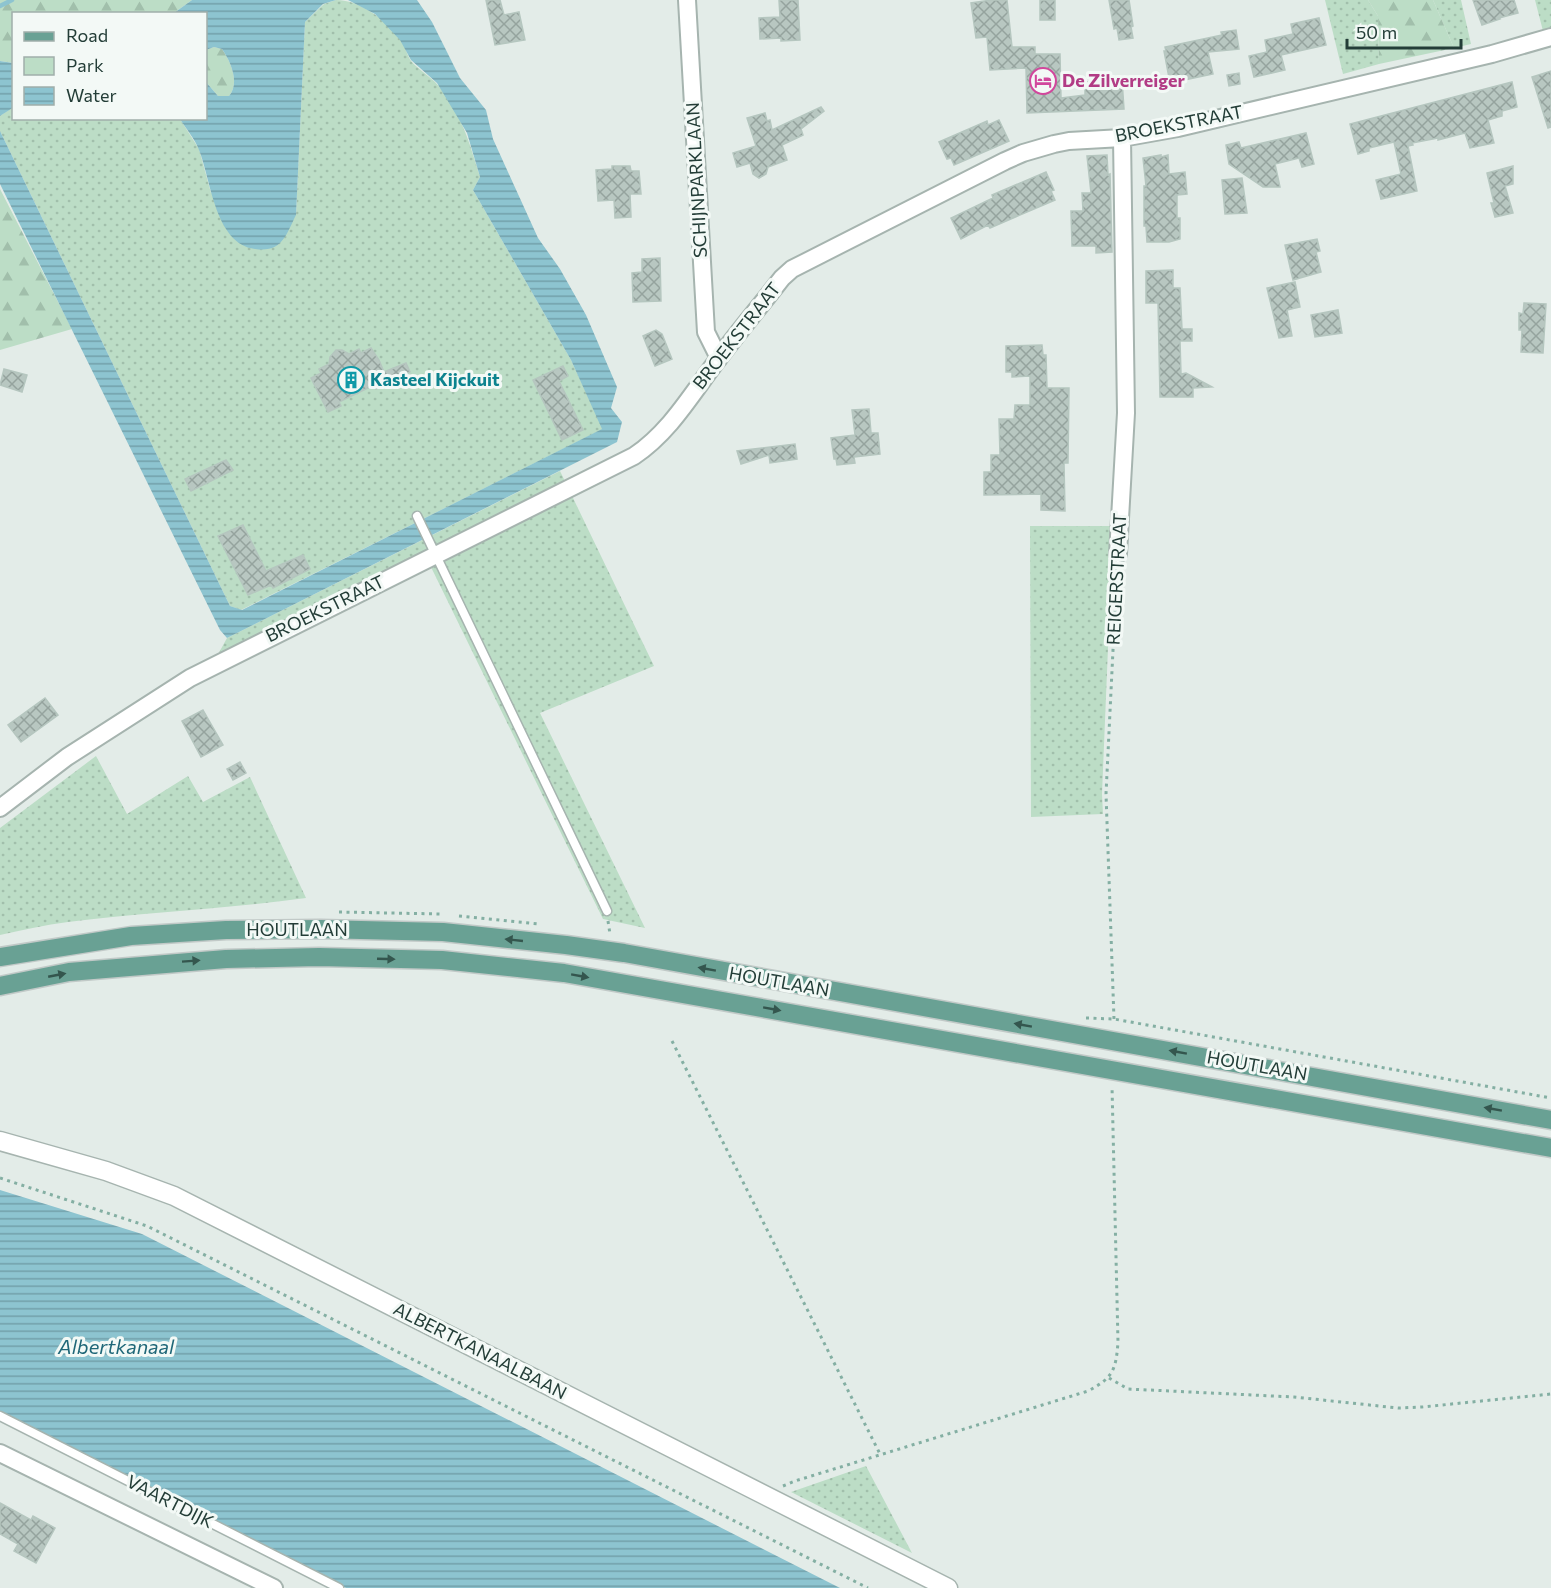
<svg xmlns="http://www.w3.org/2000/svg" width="1551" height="1588" font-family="Commissioner,sans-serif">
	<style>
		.green { fill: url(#green-dots) }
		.forest { fill: url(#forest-firs) }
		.water { fill: url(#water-rules) }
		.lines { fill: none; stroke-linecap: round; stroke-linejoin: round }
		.stream { stroke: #8dc4d0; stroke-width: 4.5 }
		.building { fill: url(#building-cross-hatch); stroke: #b5c6bf; stroke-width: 1.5 }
		.service-casing { stroke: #a6b4af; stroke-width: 11 }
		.minor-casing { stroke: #a6b4af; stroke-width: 20 }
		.tertiary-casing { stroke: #a6b4af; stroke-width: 21 }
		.primary-casing { stroke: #c1c9c7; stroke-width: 21 }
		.path { stroke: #84afa3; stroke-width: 3; stroke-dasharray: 3 4.5; stroke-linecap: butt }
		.service { stroke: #fff; stroke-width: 8 }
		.minor { stroke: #fff; stroke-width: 16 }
		.tertiary { stroke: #fff; stroke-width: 18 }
		.primary { stroke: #69a194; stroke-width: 18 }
		.oneway { fill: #34564e }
		.labels { text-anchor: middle; stroke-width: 6; stroke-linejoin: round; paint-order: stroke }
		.hotel-label { font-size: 18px; font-weight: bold; fill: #b23c85; stroke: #f3f9f6; text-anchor: start }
		.street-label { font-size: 18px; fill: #233d37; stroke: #f3f9f6 }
		.culture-label { font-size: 18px; font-weight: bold; fill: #0d838f; stroke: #f3f9f6; text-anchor: start }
		.water-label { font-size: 20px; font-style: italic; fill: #1f6778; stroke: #f3f9f6 }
	</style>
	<defs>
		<pattern id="green-dots" width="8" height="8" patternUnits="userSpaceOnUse" patternTransform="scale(1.5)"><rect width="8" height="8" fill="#bcddc6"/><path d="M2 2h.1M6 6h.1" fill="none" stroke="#a1bfab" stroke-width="1.8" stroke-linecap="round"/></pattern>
		<pattern id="forest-firs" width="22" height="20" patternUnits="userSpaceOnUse" patternTransform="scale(1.5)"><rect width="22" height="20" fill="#bcddc6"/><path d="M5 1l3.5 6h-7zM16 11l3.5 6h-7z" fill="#a1bfab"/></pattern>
		<pattern id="water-rules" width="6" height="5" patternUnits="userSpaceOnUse" patternTransform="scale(1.5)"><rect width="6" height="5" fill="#8dc4d0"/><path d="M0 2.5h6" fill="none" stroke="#73a0aa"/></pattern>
		<pattern id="building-cross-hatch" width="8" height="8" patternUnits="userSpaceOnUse" patternTransform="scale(1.5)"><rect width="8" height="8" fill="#b8c7c1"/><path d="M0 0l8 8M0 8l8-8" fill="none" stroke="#95a39e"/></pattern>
	</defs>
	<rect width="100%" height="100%" fill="#e3ece8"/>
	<path class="green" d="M336 0C361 0 387 21 401 40 405 46 407 55 411 61 418 69 428 75 435 82 460 108 470 144 480 177L473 190 571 360 603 429 241 610 230 606 0 131V116L13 107 14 118 180 119 199 149 211 193 296 215 305 22 324 4Z
		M1325 0H1368L1378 16 1379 64 1343 74Z
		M1433 0H1461L1471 44 1454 48Z
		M1535 0H1551V29L1543 31Z
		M560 471 654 666 540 713 645 928 603 919 430 565 205 678 227 638Z
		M1030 526H1113L1102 794 1103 814 1031 817Z
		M96 756 127 814 188 776 203 802 250 777 306 898C227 909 147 912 68 922 45 925 23 930 0 935V828Z
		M866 1466 912 1553 791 1492Z"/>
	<path class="forest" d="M0 0H192L174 13 14 14 13 63 0 61Z
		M1368 0H1433L1454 48 1379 64 1378 16Z
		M214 47 222 49C231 62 240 83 229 96H218L206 82V50Z
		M0 189 72 329 0 350Z"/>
	<path class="water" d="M192 0H336L323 4 305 22 296 215C286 235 282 253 255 249 215 244 211 180 199 150 195 139 186 129 180 119L206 118V82L218 96H229C240 83 231 62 222 49L214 47 206 50V14L174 13Z
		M348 0H417L432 22 460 78 486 110 493 139 538 238 560 269 586 315 617 387 611 408 622 422 617 442 227 638 220 630 0 184V131L230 606 242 610 602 429 571 360 473 190 480 177 467 133 437 83 411 60 400 40 375 14Z
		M0 61 13 63 14 107 0 116Z
		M0 1190 142 1234 840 1588H346L0 1415Z"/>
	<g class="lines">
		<path class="stream" d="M0 6 12 0"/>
	</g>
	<path class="building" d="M486 0H500L504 15 519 12 525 40 495 45Z
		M779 0H798L800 40 781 41V38L760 39 759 18 780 17Z
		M991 0H1007L1012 47H1035V54H1060L1061 98 1085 95V82L1122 80 1124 109 1027 113 1026 68 990 70 987 37 976 38 971 3Z
		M1040 0H1055V20H1040Z
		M1109 0H1129L1133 26 1131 27 1133 38 1119 40 1117 28 1114 29Z
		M1473 0H1514L1518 13 1499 18 1500 19 1482 25Z
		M1319 18 1326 45 1281 55 1285 70 1254 77 1249 56 1267 52 1265 40 1293 34 1291 24Z
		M1236 30 1239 49 1208 52 1213 74 1170 83 1164 51H1166L1165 47 1222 35 1221 32Z
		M1551 71V127L1548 128 1532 77Z
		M1239 73 1240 84 1229 86 1227 75Z
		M1512 82 1517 107 1502 111V116L1488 120 1494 143 1470 148 1465 133 1438 140V138L1412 143 1413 145 1408 146 1417 191 1381 199 1376 180 1401 174 1394 142 1369 148V151L1358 154 1350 124Z
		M821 107 824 111 801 129 803 135 782 145 787 160 768 167 766 174 759 178 753 174 750 163 737 167 733 153 756 146 747 118 765 113 767 121 770 120 772 130Z
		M999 120 1009 141 954 165 951 158 947 159 939 142 987 121 988 125Z
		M1306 133 1314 164 1302 167 1299 158 1275 164 1280 187H1263L1229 164 1226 145 1239 142 1241 148Z
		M1107 155 1108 175 1110 174 1112 252 1096 253V246H1072L1071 211H1083L1082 193H1091L1087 156Z
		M1161 155V157L1168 155 1169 174 1185 172 1187 194 1177 195V218H1180V239L1169 242H1147L1146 226H1144V186H1146L1143 158Z
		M612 166H630L631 171H639L641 194H630L631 217 615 218 614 200 598 201 596 170 612 169Z
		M1513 166V184L1505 186 1513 213 1495 217 1491 203H1494L1487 173Z
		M1046 172 1054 190 1051 191 1055 200 990 228 988 225 961 239 951 218 993 198 992 195Z
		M1242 178 1247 213 1225 214 1222 180Z
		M1317 239 1320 251 1316 252 1321 272 1293 280 1285 245Z
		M660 258 661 301 633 302 632 273 642 272V259Z
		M1173 270V288H1180L1182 329H1192V341H1180L1181 374 1186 373 1212 387 1193 388V397H1160L1158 303H1146V271Z
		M1295 282 1300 307 1287 310 1292 336 1279 338 1267 288Z
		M1524 303 1546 304 1543 353 1521 352 1522 330H1519V313L1523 314Z
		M1338 310 1342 333 1315 337 1311 315Z
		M656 330 662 334 672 359 655 366 643 336Z
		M1042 345 1043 355H1046L1047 388H1069L1068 463H1064L1065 511 1041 510V494L984 495V472H991V455H1000L999 419H1014L1015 405H1030V376L1012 377V372H1006V346Z
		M371 348 379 360 384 372 406 363 410 372 376 389 374 385 339 402 341 406 328 412 311 378 321 373 319 369 329 364 330 357 336 350H342L349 354 359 349 361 353Z
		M563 366 568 376 559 381 583 430 562 440 533 380Z
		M4 369 27 375 22 392 0 385Z
		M869 409 871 433H878L880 454 854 457 855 463 837 465 836 459H834L831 438 855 435 852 410Z
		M795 444 797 459 770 463 769 455 741 464 737 451Z
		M226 460 233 470 191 491 185 479Z
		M243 525 266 571 303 555 310 569 273 588 271 585 248 595 218 536Z
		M45 698 58 715 21 742 8 725Z
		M203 710 223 745 201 757 182 721Z
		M240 762 246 773 233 780 227 769Z
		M0 1503 31 1520 33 1516 55 1528 36 1563 14 1551 18 1544 0 1534Z"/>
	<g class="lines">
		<defs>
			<path id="service" d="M417 516 607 911
				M0 1416 339 1588"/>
			<path id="minor" d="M687 0 706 332 719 358
				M1118 554 1126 413 1122 138
				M0 808 67 757 190 678 634 456C671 431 692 393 719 358 739 331 761 305 782 278L792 269 1005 161 1023 153 1054 144 1069 141 1122 138 1178 128 1492 54 1551 37
				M0 1453 274 1588"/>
			<path id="tertiary" d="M0 1141 106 1171 174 1196 948 1588"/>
			<path id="primary" d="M0 957 131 936 226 930 320 929 443 932 566 945 624 953 1551 1120
				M0 986 69 972 226 959 319 957 442 960 564 973 1551 1148"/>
		</defs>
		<use href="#service" class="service-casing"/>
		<use href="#minor" class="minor-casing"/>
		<use href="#tertiary" class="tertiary-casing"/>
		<use href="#primary" class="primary-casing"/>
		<path class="path" d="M339 912 441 914
			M459 916 539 924
			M608 921 610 934
			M1086 1018 1114 1019 1551 1098
			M1114 1019 1106 794 1117 568
			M672 1041 880 1454
			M0 1178 147 1226 868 1588
			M1109 1378 1128 1389 1294 1397 1398 1408 1422 1407 1551 1394
			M783 1486 795 1481 1088 1391C1113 1378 1116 1370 1118 1342L1112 1086"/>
		<use href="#service" class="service"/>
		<use href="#minor" class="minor"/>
		<use href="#tertiary" class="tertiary"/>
		<use href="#primary" class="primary"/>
	</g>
	<defs><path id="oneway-solid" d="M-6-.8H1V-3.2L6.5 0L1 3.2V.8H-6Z" transform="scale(1.5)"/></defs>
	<g class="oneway">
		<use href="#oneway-solid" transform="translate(514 940) rotate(-174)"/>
		<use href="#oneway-solid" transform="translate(386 959) rotate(2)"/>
		<use href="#oneway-solid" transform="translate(191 961) rotate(-4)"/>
		<use href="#oneway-solid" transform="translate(707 969) rotate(-170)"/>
		<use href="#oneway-solid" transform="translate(57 975) rotate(-11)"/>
		<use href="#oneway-solid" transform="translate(580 976) rotate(10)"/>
		<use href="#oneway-solid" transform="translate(772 1009) rotate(10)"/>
		<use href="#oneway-solid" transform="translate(1023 1025) rotate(-170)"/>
		<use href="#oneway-solid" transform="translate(1178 1052) rotate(-170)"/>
		<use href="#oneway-solid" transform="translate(1493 1109) rotate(-170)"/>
	</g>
	<defs>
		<symbol id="hotel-ring" viewBox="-11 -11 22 22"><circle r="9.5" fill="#f3f9f6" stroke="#d1479c" stroke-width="1.5"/><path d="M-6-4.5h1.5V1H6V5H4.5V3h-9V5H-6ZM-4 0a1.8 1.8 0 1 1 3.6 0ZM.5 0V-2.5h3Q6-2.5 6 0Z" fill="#d1479c"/></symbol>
		<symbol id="building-ring" viewBox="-11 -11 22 22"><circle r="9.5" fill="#f3f9f6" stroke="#0f9aa8" stroke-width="1.5"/><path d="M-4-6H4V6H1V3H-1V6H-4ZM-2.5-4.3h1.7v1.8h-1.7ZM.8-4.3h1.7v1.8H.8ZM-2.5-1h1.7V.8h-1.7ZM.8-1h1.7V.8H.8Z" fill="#0f9aa8"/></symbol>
	</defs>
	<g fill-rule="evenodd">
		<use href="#hotel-ring" x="1028" y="66" width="30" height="30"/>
		<use href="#building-ring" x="336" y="365" width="30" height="30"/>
	</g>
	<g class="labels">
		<g class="hotel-label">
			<text x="1062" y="87">De Zilverreiger</text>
		</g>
		<g class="street-label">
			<text transform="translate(1179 124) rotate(-11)" y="6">BROEKSTRAAT</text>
			<text transform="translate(697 180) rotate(-93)" y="6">SCHIJNPARKLAAN</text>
			<text transform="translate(737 336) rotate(-52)" y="6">BROEKSTRAAT</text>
			<text transform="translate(1117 579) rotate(-87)" y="6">REIGERSTRAAT</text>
			<text transform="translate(325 609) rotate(-26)" y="6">BROEKSTRAAT</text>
			<text x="297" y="936">HOUTLAAN</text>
			<text transform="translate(779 982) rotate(10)" y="6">HOUTLAAN</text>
			<text transform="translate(1257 1066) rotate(10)" y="6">HOUTLAAN</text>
			<text transform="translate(480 1351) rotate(27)" y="6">ALBERTKANAALBAAN</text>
			<text transform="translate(170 1502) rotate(27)" y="6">VAARTDIJK</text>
		</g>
		<g class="culture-label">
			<text x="370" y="386">Kasteel Kijckuit</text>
		</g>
		<g class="water-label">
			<text x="116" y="1354">Albertkanaal</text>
		</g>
	</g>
	<rect x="12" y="12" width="195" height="108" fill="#f3f9f6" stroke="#a0aeaa" stroke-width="1.5"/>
	<rect x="24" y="32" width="30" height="9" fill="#69a194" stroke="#a0aeaa" stroke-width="1.5"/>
	<text x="66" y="42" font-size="18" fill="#233d37">Road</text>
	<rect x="24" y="57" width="30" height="18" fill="#bcddc6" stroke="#a0aeaa" stroke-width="1.5"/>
	<text x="66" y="72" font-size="18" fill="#233d37">Park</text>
	<rect x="24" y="87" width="30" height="18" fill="url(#water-rules)" stroke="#a0aeaa" stroke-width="1.5"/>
	<text x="66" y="102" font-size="18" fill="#233d37">Water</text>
	<path d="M1347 39v9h114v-9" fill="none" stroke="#233d37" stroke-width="3"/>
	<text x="1356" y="39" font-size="18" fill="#233d37" stroke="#f3f9f6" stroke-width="4.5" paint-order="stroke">50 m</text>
</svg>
